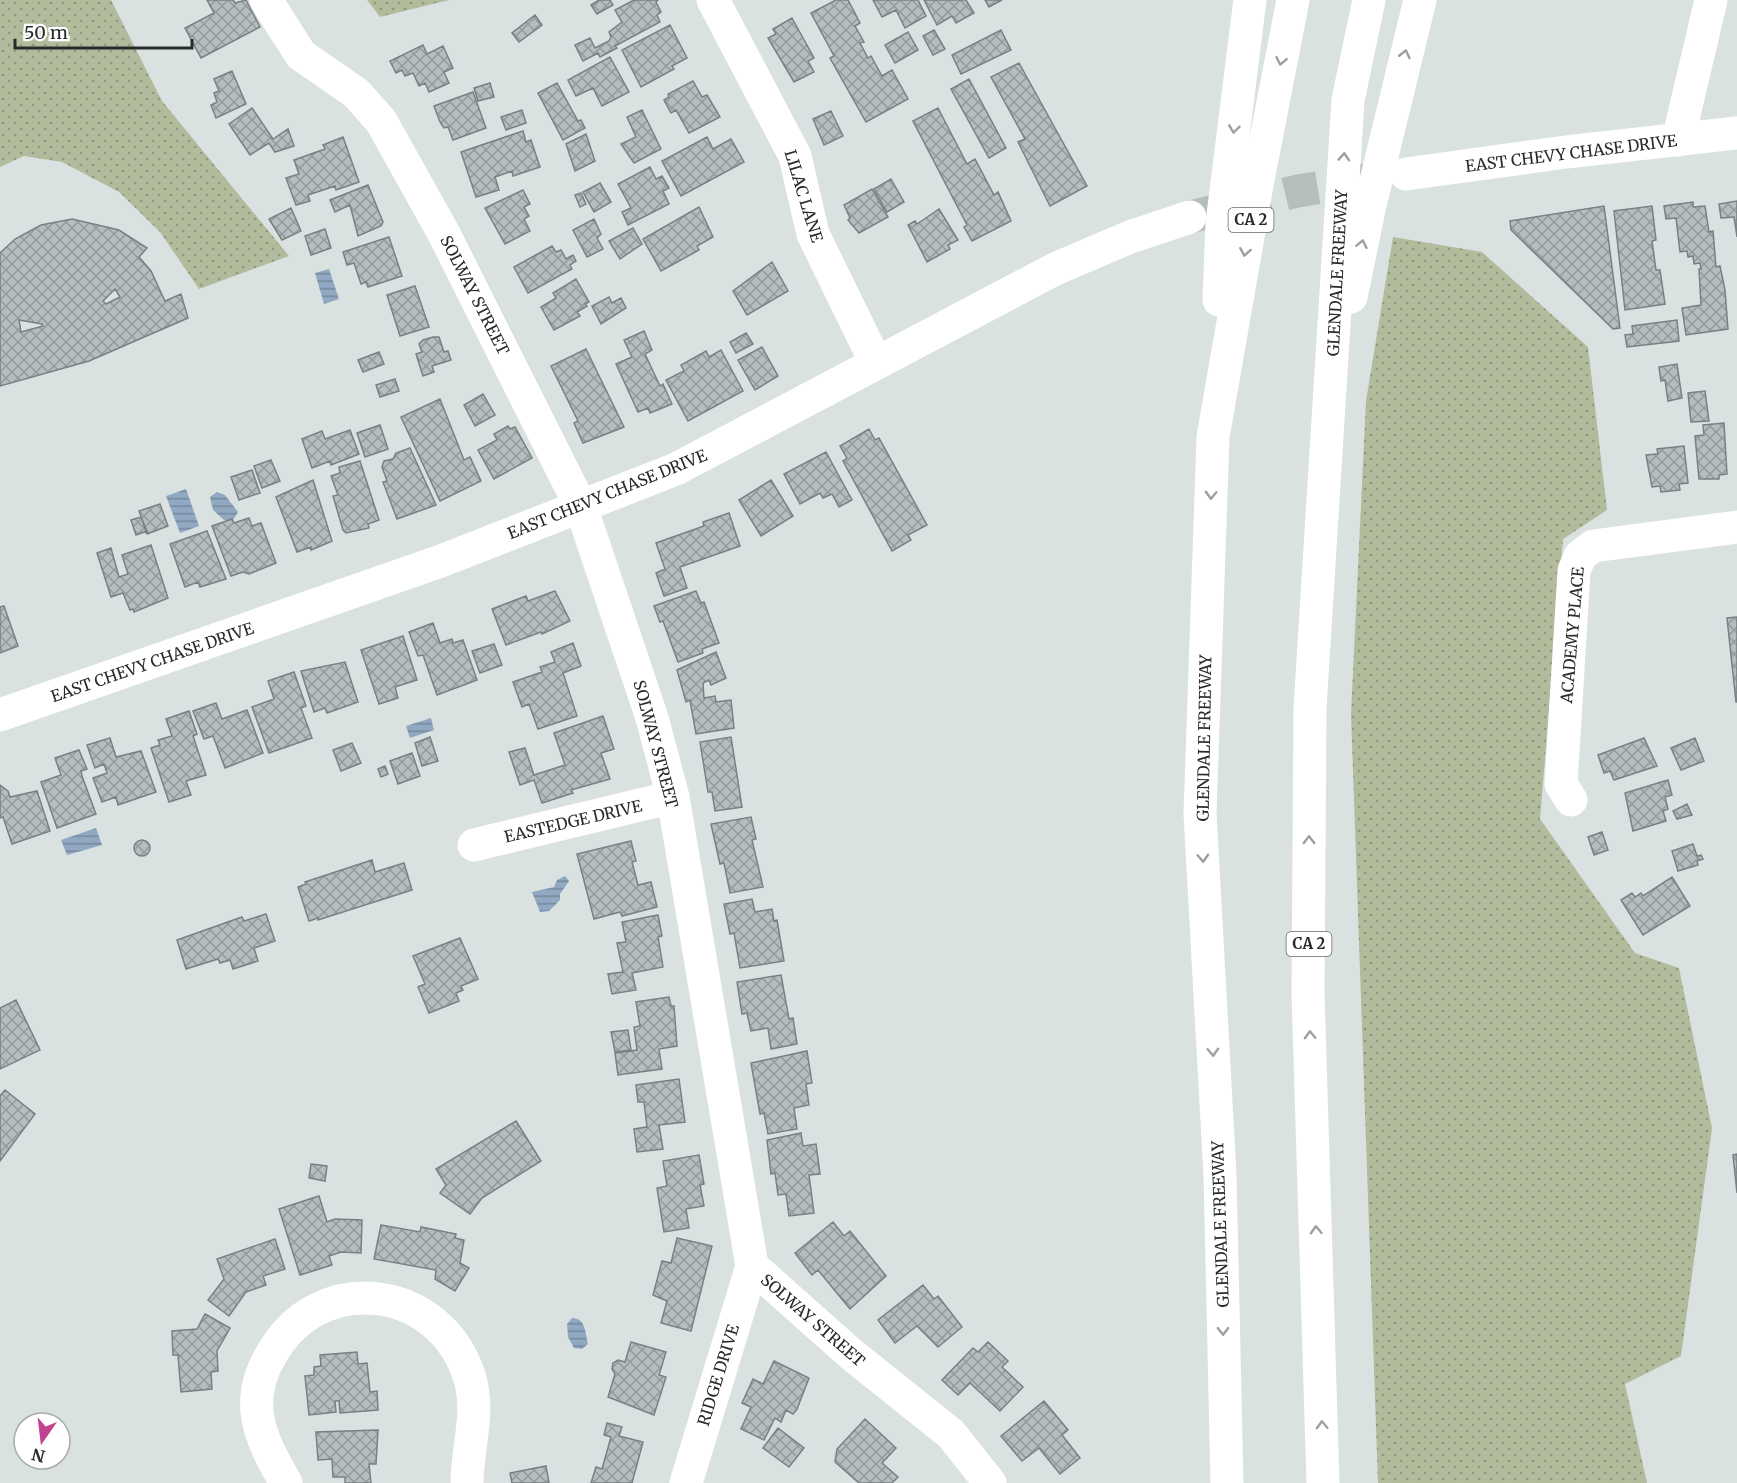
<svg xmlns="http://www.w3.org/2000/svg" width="1737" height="1483" font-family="Merriweather,serif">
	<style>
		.grass { fill: url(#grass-dots) }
		.water { fill: url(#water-rules) }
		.building { fill: url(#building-cross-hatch); stroke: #798082; stroke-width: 1.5; fill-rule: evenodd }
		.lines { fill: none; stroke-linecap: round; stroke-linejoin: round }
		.major-tunnel { stroke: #b6bdbd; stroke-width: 33; stroke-dasharray: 33 16; stroke-linecap: butt }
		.minor { stroke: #fff; stroke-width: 33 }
		.major { stroke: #fff; stroke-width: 33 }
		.highway { stroke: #fff; stroke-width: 33 }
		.oneway { stroke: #9ea0a0 }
		.labels { text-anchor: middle; stroke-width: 4.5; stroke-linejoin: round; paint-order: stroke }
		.shield { fill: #fff; stroke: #686b6b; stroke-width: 1.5 }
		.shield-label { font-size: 15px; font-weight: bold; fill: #282b2b }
		.street-label { font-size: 16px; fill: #282b2b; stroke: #fff }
	</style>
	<defs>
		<pattern id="grass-dots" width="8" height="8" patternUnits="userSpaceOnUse" patternTransform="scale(1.5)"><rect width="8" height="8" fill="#b2bb9c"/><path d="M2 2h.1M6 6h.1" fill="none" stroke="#91987f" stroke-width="1.8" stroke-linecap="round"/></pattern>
		<pattern id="water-rules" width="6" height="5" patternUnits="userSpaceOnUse" patternTransform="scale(1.5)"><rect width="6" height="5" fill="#90a8c1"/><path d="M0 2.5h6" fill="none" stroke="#76899d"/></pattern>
		<pattern id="building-cross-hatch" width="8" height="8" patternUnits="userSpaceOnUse" patternTransform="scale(1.5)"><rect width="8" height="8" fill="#b5bdc0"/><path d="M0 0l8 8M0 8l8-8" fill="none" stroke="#939a9c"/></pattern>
	</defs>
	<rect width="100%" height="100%" fill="#d9e2e1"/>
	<path class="grass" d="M0 0H111L162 101 289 256 199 289 160 232 119 192 62 162 24 156 0 167Z
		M367 0H449L380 17Z
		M1393 237 1482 252 1588 347 1607 510 1563 539 1540 819 1635 953 1679 968 1712 1128 1681 1356 1625 1384 1647 1483H1378L1351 714 1366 401Z"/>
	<path class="water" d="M329 269 339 299 324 304 315 273Z
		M186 489 199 526 180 533 166 496Z
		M217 492 225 495 238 512 233 520H224L213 510 210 497Z
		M431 718 434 730 410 738 406 726Z
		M96 828 102 845 67 855 61 840Z
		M565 876 569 881 560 894V900L549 911 540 912 532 892 554 887 557 880Z
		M572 1318C586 1318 585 1333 588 1344L582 1349 574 1348 568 1337 567 1324Z"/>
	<path class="building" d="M207 0H233L235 3 246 0 260 27 201 58 185 28 214 13Z
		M599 0H610L613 5 597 14 591 5Z
		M634 0H658L656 2 661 12 657 15 660 22 615 46 617 48 600 57 598 53 583 61 575 45 590 38 595 48 609 41 611 37 609 32 622 22 615 10Z
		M836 0H848L860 23 855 26 864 42 860 43 868 58 871 56 882 76 892 70 908 99 866 122 830 58 834 56 811 13Z
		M873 0H918L926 16 905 28 896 10 882 17Z
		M924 0H966L974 13 956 23 952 16 937 25Z
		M985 0H1002L989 7Z
		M535 15 542 25 519 42 512 33Z
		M792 18 814 58 808 61 814 72 794 82 768 38 776 34 773 29Z
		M670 25 687 58 672 66 674 69 641 87 622 50Z
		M934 30 945 49 933 55 923 36Z
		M1001 30 1011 50 961 74 952 55Z
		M908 32 918 50 895 63 885 45Z
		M423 45 427 54 443 46 453 68 444 72 449 83 429 92 425 83 419 86 413 73 405 76 402 70 396 73 390 61Z
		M610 57 629 92 602 106 593 88 576 96 568 80Z
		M1019 63 1087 186 1050 206 1018 142 1025 139 991 77Z
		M232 71 246 104 216 118 211 105 217 102 214 93 219 91 214 79Z
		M969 79 1006 148 989 158 951 89Z
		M693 81 702 97 707 95 720 117 689 133 676 110 671 113 664 100 669 97 668 94Z
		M490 83 494 97 478 101 474 88Z
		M557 83 578 121 581 120 585 128 563 140 538 93Z
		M473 92 486 128 453 140 448 127 444 128 440 122 434 106Z
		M252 108 273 139 288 129 294 146 275 152 269 143 250 155 229 124Z
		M938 108 967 164 975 159 994 195 998 192 1011 221 972 241 964 227 967 225 913 121Z
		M522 110 526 123 506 130 501 117Z
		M642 110 661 149 634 163 621 144 636 137 627 117Z
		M831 111 843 136 824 145 813 119Z
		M523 131 526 142 531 140 540 167 513 176 512 171 495 177 499 190 476 197 461 152Z
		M586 134 595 161 575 171 566 144Z
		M343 137 359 182 336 190 335 186 308 195 310 201 296 205 286 178 299 174 294 160 325 149 323 145Z
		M707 137 713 149 731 139 744 162 681 196 662 161Z
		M650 167 656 179 662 176 669 188 663 191 669 204 628 225 622 212 631 208 618 184Z
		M891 179 904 202 887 212 874 189Z
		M600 183 611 202 594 212 583 192Z
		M368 185 383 222 381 226 358 236 350 205 335 212 330 200Z
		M872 189 888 217 859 233 848 220 850 218 844 205Z
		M523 190 530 204 524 207 529 216 524 219 530 231 505 244 485 208Z
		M581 193 586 204 580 207 575 195Z
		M1737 201V237L1734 217 1721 218 1719 204Z
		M1693 202V207L1705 206 1709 232 1713 231 1716 267 1720 266 1725 290 1728 329 1686 335 1682 308 1701 305 1699 269H1701L1700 263 1694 264 1693 256 1688 257 1687 251 1680 252 1676 218 1666 219 1664 206Z
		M1604 206 1620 328 1613 329 1511 230 1510 221Z
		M1652 206 1656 240 1652 241 1656 270H1660L1665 304 1625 310 1614 211Z
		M699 207 713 237 697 246 699 250 661 271 643 239Z
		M291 208 301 231 282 240 269 219Z
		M939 209 958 240 948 245 950 249 927 262 908 225 915 221 917 224Z
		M72 219 119 230 147 248 139 257 151 271 165 301 181 294 188 318 89 361 0 386V253L15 239 41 225ZM115 289 120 297 106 304 103 301ZM19 320 42 324 43 326 21 332Z
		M594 219 601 234 597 238 603 249 587 257 573 230Z
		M633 228 642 244 620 259 609 241Z
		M325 229 331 248 311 255 305 236Z
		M389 237 402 276 368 287 366 282 361 284 354 263 347 265 343 252Z
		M552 246 556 252 561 250 566 259 573 255 576 261 570 265 572 269 528 293 514 267Z
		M772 262 788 291 747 315 733 291Z
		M576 279 589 302 585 304 587 306 577 312 580 316 554 330 541 307 556 298 553 293Z
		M415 286 429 327 400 336 387 295Z
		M609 297 612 303 621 298 626 308 601 324 592 306Z
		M1677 320 1679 341 1627 347 1625 335 1633 334 1632 326Z
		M644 331 652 350 645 354 660 386 663 384 672 404 650 413 648 408 638 412 616 364 632 357 624 340Z
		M746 333 753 344 736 353 730 342Z
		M433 337H439L444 352 448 351 451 360 432 366 434 372 423 376 416 354 422 352 419 344 423 340Z
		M762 347 778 376 755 390 738 360Z
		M586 349 624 427 583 443 574 423 578 421 551 366Z
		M721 350 743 391 688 421 666 380 684 371 681 365 706 351 709 357Z
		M379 352 384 364 363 372 358 360Z
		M1677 364 1682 398 1668 401 1665 380 1661 381 1659 367Z
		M395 379 399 391 380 397 376 385Z
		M1705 391 1709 421 1691 422 1688 393Z
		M483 394 495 415 475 426 464 405Z
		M440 399 464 460 470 457 481 481 440 501 401 417Z
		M1724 423 1727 474 1719 475V479H1699L1695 436 1704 435 1703 425Z
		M380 425 388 449 365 457 357 433Z
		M508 426 510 429 515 427 532 458 494 479 478 450 497 440 494 434Z
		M869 429 875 440 879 438 927 525 908 535 911 540 892 551 843 461 847 458 840 446Z
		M350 430 359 454 331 465 330 461 312 468 302 439 322 431 325 439Z
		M1684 446 1688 483 1679 484 1680 490 1661 492 1660 486 1652 487 1646 455 1658 454 1657 449Z
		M410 448 436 505 397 519 383 482 387 481 382 467 384 461 393 459 396 453Z
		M826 452 852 500 839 507 832 494 823 498 820 493 800 504 784 474Z
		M271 460 280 481 262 488 254 466Z
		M360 461 379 520 368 524 369 528 346 533 343 530 333 496 338 495 331 476 340 473 339 467Z
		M252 470 260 493 239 500 231 477Z
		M313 480 332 541 311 550V547L297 552 276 497Z
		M771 480 793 516 761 536 739 500Z
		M160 504 168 526 147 534 139 511Z
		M729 513 740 546 680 567 687 588 664 596 656 573 665 569 656 543 704 526 703 522Z
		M141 517 147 531 136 535 131 520Z
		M249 518 252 526 261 523 276 563 249 574 243 572 231 576 212 526 232 519 234 523Z
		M207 531 226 579 200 587 198 582 185 587 170 544Z
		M151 545 168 598 134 612 133 609 130 610 123 593 111 597 97 553 111 548 119 577 128 574 122 555Z
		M555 591 570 621 542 634 541 632 506 645 492 609 526 596 528 601Z
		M696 591 701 603 704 602 719 643 702 649 703 653 678 662 663 621 660 622 654 606Z
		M4 606 18 646 0 653V607Z
		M1737 617V702H1736L1727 618Z
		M433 623 440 643 452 639 453 643 463 640 477 680 437 695 423 655 418 656 409 632Z
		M403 636 417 680 395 687 398 698 379 704 361 650Z
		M573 643 581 666 563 673 577 716 538 729 529 704 522 707 513 682 542 672 540 667 555 662 551 652Z
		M494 644 502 665 480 673 472 651Z
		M716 652 726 678 711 685 709 680 703 683 704 698 715 696 716 702 731 700 734 728 696 734 690 700 686 702 677 670Z
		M345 662 358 702 327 713 325 708 314 712 301 671Z
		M294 672 306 706 301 708 312 738 269 753 252 707 274 699 268 681Z
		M216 703 222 719 247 710 263 753 225 768 213 736 204 739 193 711Z
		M189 711 197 734 193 736 206 775 186 781 191 795 169 802 151 748 160 745 158 740 172 736 166 719Z
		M603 716 614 749 601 753 610 779 571 790 573 793 542 803 534 780 520 785 509 752 525 748 534 775 565 765 554 733Z
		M430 737 438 761 422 766 415 743Z
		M731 737 742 807 715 811 712 792H708L700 742Z
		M110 738 116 757 141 751 156 792 118 805 116 797 102 802 93 778 107 773 104 764 95 768 87 745Z
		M1644 738 1657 766 1614 780 1610 771 1604 773 1598 755Z
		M1695 738 1704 761 1681 770 1671 748Z
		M352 743 361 763 341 771 333 750Z
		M79 750 87 769 81 771 82 776 96 814 57 828 41 782 61 775 55 758Z
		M412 753 420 776 398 784 390 761Z
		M385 766 388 774 381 777 378 769Z
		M1668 780 1672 795 1665 797 1668 809 1663 811 1666 821 1633 831 1625 793Z
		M0 785 8 791 10 797 37 791 50 831 12 844 3 817 0 818Z
		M1687 804 1692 815 1677 819 1673 811Z
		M751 817 756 839 752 840 763 887 730 893 724 863 720 864 711 824Z
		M1602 832 1608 850 1594 855 1588 837Z
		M134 848a8 8 0 1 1 16 0a8 8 0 1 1-16 0Z
		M631 841 636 861 632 862 638 885 651 882 657 907 622 916 620 912 594 919 577 854Z
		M1693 844 1697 856 1701 855 1703 859 1697 861 1698 865 1678 871 1672 851Z
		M372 860 375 872 404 863 412 890 318 920V918L309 921 298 887 306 884 305 882Z
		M1672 877 1690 906 1643 935 1621 900 1632 893 1635 897 1641 893 1643 896Z
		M752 899 755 912 772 909 774 921 777 920 784 961 740 968 734 933 730 934 724 904Z
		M266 914 275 941 254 948 258 961 233 969 230 960 220 963 218 959 186 969 177 940 242 917 244 921Z
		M658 915 662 936 658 937 663 967 632 973 636 990 612 994 608 974 623 972 617 943 626 942 622 922Z
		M460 938 478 979 461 986 463 990 456 993 459 1001 429 1013 418 987 425 984 413 956Z
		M781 975 789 1019 793 1018 797 1044 771 1049 768 1028 751 1031 747 1013 742 1014 737 982Z
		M669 997 671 1006H674L677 1046 659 1049 662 1069 618 1075 615 1053 637 1050 634 1027 640 1026 636 1002Z
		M16 1000 40 1050 0 1069V1008Z
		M628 1030 631 1050 615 1052 611 1032Z
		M807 1051 812 1083 806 1084 809 1105 794 1108 797 1129 768 1134 764 1113 760 1114 751 1063Z
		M679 1079 685 1122 659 1125 663 1149 637 1152 634 1129 647 1127 644 1102H638L636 1085Z
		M5 1090 35 1114 0 1161V1096Z
		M516 1121 541 1161 482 1198 470 1214 440 1193 446 1185 436 1169Z
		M801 1133 803 1146 816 1144 820 1174 809 1175 814 1213 789 1216 786 1194 778 1195 775 1173 771 1174 767 1140Z
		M1737 1154V1193L1733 1155Z
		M699 1155 704 1184 700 1185 704 1206 686 1209 689 1228 664 1232 657 1188 667 1186 663 1161Z
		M311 1164 327 1166 325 1181 309 1178Z
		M319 1196 327 1222 335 1219 362 1220 361 1253 341 1252 329 1256 332 1265 300 1275 279 1209Z
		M833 1222 844 1236 850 1231 886 1276 850 1309 818 1270 812 1275 795 1253Z
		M381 1225 420 1232 421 1227 456 1234 455 1238 464 1240 460 1263 469 1268 455 1291 435 1279 436 1270 374 1259Z
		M677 1238 712 1246 691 1331 661 1323 667 1301 653 1295 662 1261 671 1263Z
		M275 1239 285 1269 263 1276 266 1285 246 1292 229 1316 208 1300 224 1279 217 1259Z
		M923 1285 934 1299 938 1296 962 1327 938 1347 917 1326 895 1343 878 1320Z
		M205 1314 230 1328 217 1351 218 1371 211 1372 212 1389 181 1392 178 1355H173L172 1331 197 1329Z
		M631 1342 666 1352 659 1375 666 1377 654 1415 608 1397 615 1374 612 1369 613 1363 618 1360 625 1362Z
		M988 1342 1008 1361 1002 1367 1023 1387 1000 1411 970 1383 958 1395 942 1380 973 1348 978 1352Z
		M357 1352 358 1364 367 1363 370 1392 377 1391 378 1410 340 1413 339 1401H335L336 1412 309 1415 305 1376 314 1375V1367L321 1366 320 1355Z
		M774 1361 809 1378 797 1409 793 1414 786 1410 781 1422 775 1418 764 1440 741 1429 751 1407 742 1403 753 1379 763 1384Z
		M1044 1401 1068 1430 1062 1435 1080 1458 1060 1474 1039 1448 1022 1461 1001 1436Z
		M865 1419 896 1448 882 1463 898 1477 892 1483H859L835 1462 837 1449Z
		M607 1423 622 1427 619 1436 643 1442 632 1483H591L596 1467 602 1469 611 1437 604 1435Z
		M778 1428 804 1448 789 1467 763 1448Z
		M378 1430 376 1464H369L371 1483H345V1477H333L332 1459 318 1460 316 1432Z
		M546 1466 549 1483H512L510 1473Z"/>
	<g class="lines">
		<path class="major-tunnel" d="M1190 217 1298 191 1371 179"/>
		<path class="minor" d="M266 0 301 55 356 93 381 121 443 232 581 507 652 718 673 797 752 1266 851 1354 951 1434 990 1483
			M713 0 795 156 813 234 876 363
			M1571 800 1561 784 1574 571 1580 556 1593 546 1737 527
			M474 845 673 797
			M286 1483C273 1460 260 1438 257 1412 255 1392 261 1372 271 1355 319 1268 442 1284 470 1379 480 1413 467 1449 467 1483
			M686 1483 752 1266"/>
		<path class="major" d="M1678 140 1711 0
			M1406 174 1566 152 1737 133
			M0 715 441 561 676 469 1055 269 1130 237 1190 217"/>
		<path class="highway" d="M1351 297 1370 205 1420 0
			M1219 300 1222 223 1250 0
			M1227 1483 1220 1175 1200 814 1213 437 1257 185 1293 0
			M1323 1483 1308 993 1310 708 1348 100 1369 0"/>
	</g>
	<defs><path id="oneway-chevron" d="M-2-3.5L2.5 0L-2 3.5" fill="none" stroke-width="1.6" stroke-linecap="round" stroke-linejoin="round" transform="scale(1.5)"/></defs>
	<g class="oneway">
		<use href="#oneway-chevron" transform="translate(1405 54) rotate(-77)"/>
		<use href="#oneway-chevron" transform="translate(1281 61) rotate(101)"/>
		<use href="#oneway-chevron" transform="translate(1234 129) rotate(97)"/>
		<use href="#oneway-chevron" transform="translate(1344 157) rotate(-86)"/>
		<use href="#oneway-chevron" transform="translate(1362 244) rotate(-78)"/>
		<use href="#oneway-chevron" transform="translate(1245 252) rotate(100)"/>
		<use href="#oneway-chevron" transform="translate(1211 495) rotate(92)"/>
		<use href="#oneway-chevron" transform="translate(1309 840) rotate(-90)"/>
		<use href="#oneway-chevron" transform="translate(1203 858) rotate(87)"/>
		<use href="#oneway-chevron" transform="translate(1310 1035) rotate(-92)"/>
		<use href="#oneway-chevron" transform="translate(1213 1052) rotate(87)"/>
		<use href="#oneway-chevron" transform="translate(1316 1230) rotate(-92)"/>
		<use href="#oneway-chevron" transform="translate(1223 1331) rotate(89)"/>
		<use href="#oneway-chevron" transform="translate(1322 1425) rotate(-92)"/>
	</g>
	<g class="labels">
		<g class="shield">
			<rect x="1228.5" y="208" width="45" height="24" rx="4.5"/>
			<rect x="1286.5" y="932" width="45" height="24" rx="4.5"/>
		</g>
		<g class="shield-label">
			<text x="1251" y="225">CA 2</text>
			<text x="1309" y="949">CA 2</text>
		</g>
		<g class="street-label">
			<text transform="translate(1571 153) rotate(-7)" y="6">EAST CHEVY CHASE DRIVE</text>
			<text transform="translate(804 196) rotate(73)" y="6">LILAC LANE</text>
			<text transform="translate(1337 273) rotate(-87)" y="6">GLENDALE FREEWAY</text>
			<text transform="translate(475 295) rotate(63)" y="6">SOLWAY STREET</text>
			<text transform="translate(607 494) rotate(-22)" y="6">EAST CHEVY CHASE DRIVE</text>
			<text transform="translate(1572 635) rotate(-85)" y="6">ACADEMY PLACE</text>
			<text transform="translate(152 662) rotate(-19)" y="6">EAST CHEVY CHASE DRIVE</text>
			<text transform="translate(1204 738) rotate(-89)" y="6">GLENDALE FREEWAY</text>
			<text transform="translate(656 744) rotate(75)" y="6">SOLWAY STREET</text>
			<text transform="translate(573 821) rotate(-13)" y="6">EASTEDGE DRIVE</text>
			<text transform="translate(1220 1224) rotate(-92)" y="6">GLENDALE FREEWAY</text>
			<text transform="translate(813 1320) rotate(41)" y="6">SOLWAY STREET</text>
			<text transform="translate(718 1375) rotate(-73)" y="6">RIDGE DRIVE</text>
		</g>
	</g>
	<g transform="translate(42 1441) rotate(194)"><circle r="28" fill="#ffffff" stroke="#a9aaaa" stroke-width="1.5"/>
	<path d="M0-4.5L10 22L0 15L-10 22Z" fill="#c1428f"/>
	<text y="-9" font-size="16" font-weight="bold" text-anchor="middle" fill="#282b2b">N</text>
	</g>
	<path d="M15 39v9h177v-9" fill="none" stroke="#282b2b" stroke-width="3"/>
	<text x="24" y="39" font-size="18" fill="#282b2b" stroke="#ffffff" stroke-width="4.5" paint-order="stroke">50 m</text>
</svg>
